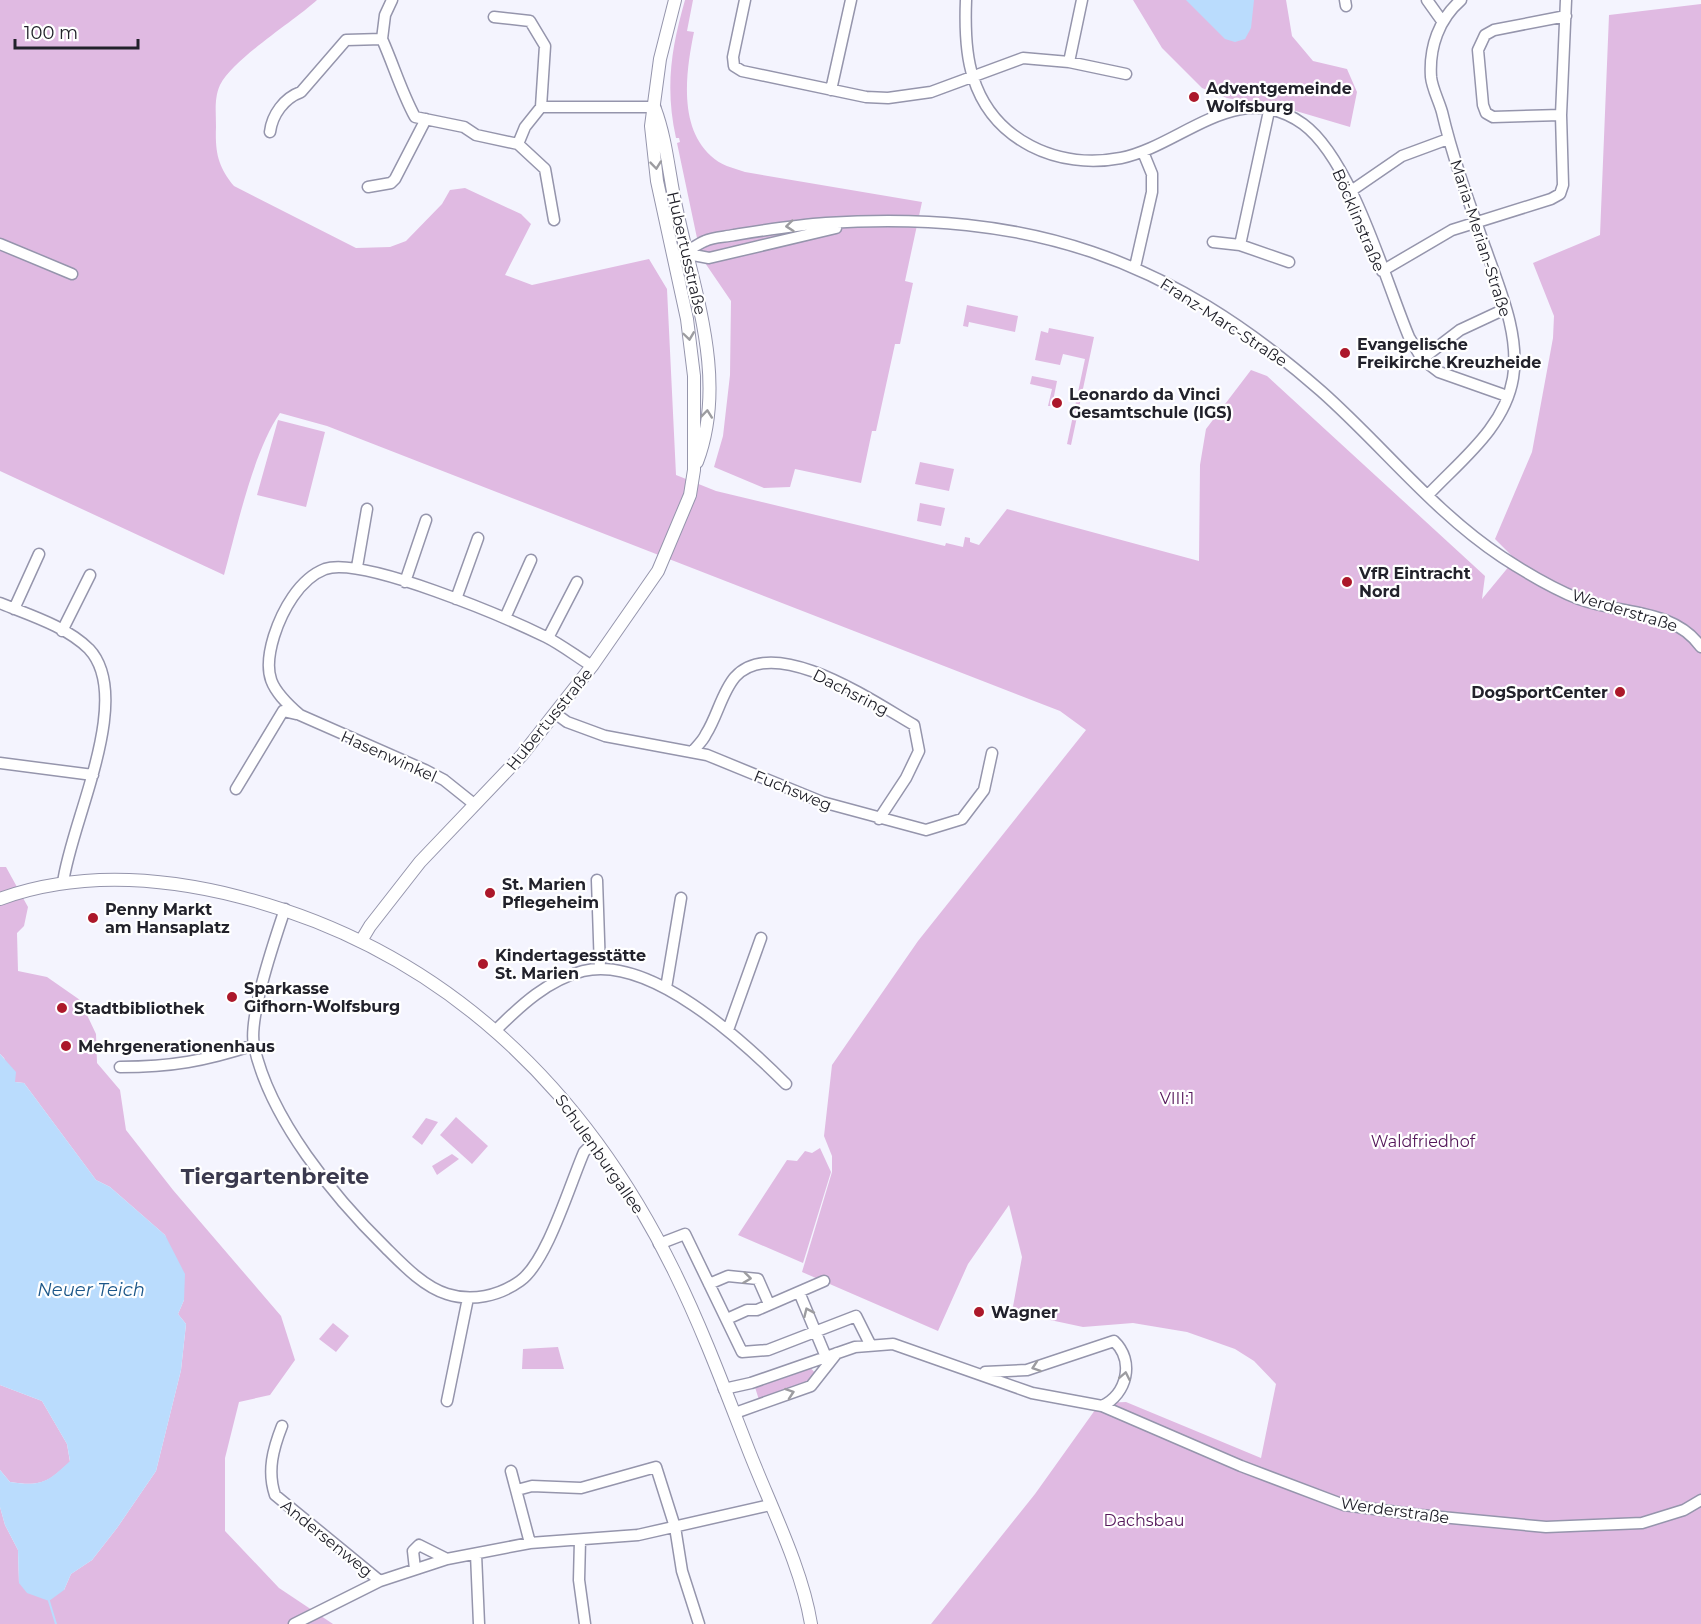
<svg xmlns="http://www.w3.org/2000/svg" width="1701" height="1624" font-family="Montserrat,sans-serif">
	<style>
		.green { fill: #e0bae2 }
		.water { fill: #badcfd }
		.lines { fill: none; stroke-linecap: round; stroke-linejoin: round }
		.stream { stroke: #badcfd; stroke-width: 2 }
		.minor-casing { stroke: #9595ac; stroke-width: 13 }
		.tertiary-casing { stroke: #9595ac; stroke-width: 14 }
		.minor { stroke: #fff; stroke-width: 10 }
		.tertiary { stroke: #fff; stroke-width: 12 }
		.oneway { stroke: #9c9ca0 }
		.poi-dot { fill: #ac182a; stroke: #fff; stroke-width: 2 }
		.labels { text-anchor: middle; stroke-width: 4.5; stroke-linejoin: round; paint-order: stroke }
		.poi-label { font-size: 16px; font-weight: bold; fill: #22222b; stroke: #fff; text-anchor: start }
		.street-label { font-size: 16px; fill: #22222b; stroke: #fff }
		.park-label { font-size: 16px; fill: #55175a; stroke: #fff }
		.water-label { font-size: 18px; font-style: italic; fill: #1c5789; stroke: #fff }
		.district-label { font-size: 22px; font-weight: bold; fill: #3b3a4e; stroke: #fff }
	</style>
	<rect width="100%" height="100%" fill="#f4f4fe"/>
	<path class="green" d="M0 0H317C293 22 234 58 220 85 214 98 216 113 216 127 215 152 218 167 234 186L356 248 390 247 406 241 442 204 450 190 465 188 521 214 531 224 505 275 532 285 649 259 667 289 676 475 716 491 945 546 946 543 963 547 965 537 970 538V542L979 545 1007 509 1199 561 1200 465 1206 429 1251 370 1267 376 1485 576 1482 599 1515 559 1495 539 1532 452 1553 338 1554 316 1533 263 1600 235 1609 15 1701 4V1624H931L1035 1494 1100 1403 1126 1402 1261 1458 1276 1384 1254 1361 1235 1349 1187 1332 1133 1323 1083 1327 1012 1312 1022 1257 1009 1205 968 1264 938 1331 802 1272 832 1172V1156L824 1136 832 1065 918 941 1086 730 1060 711 327 426 280 413C253 452 237 528 224 575L0 471Z
		M685 0H693L687 31 694 32C686 71 678 126 711 156 720 165 733 168 745 172L922 202 905 281 913 283 900 344H895L876 431H872L861 483 795 469 790 487 764 488 714 467 723 436 730 375 731 301 701 257 677 143 680 142 679 138H676C665 88 671 49 685 0Z
		M1133 0H1286L1292 36 1313 61 1347 69 1357 92 1350 127 1296 111 1227 98 1202 88 1162 48Z
		M967 305 1018 316 1015 332 969 322 968 327 963 326Z
		M1049 328 1094 337 1071 445 1067 444 1085 359 1063 354 1060 365 1035 360 1041 331 1048 333Z
		M1032 376 1057 381 1052 406H1048L1052 389 1030 384Z
		M278 420 325 432 306 507 257 495Z
		M920 462 954 469 949 491 915 484Z
		M920 503 945 508 941 526 917 521Z
		M0 867H6L28 907 24 926 17 933 18 971 47 977 80 1000 96 1034 97 1063 120 1090 126 1130 173 1190 281 1316 295 1360 270 1395 239 1402 225 1458V1531L279 1588 333 1624H0V1507L5 1525 18 1550 19 1583 64 1590 71 1574 92 1560 117 1528 156 1471 181 1370 186 1324 178 1314 184 1300 165 1235 110 1187 96 1180 24 1083 15 1082 4 1058 0 1054Z
		M456 1117 488 1146 472 1164 440 1135Z
		M426 1118 438 1122 422 1145 412 1137Z
		M820 1148 831 1172 803 1263 738 1235 787 1160 797 1161 805 1151 812 1153Z
		M452 1154 459 1159 437 1175 432 1166Z
		M333 1323 349 1336 336 1352 319 1339Z
		M558 1347 564 1369H522L523 1349Z
		M810 1367 815 1373 811 1381 759 1400 754 1384Z
		M0 1385 42 1401 67 1444 70 1462C48 1482 42 1487 10 1482L0 1470Z"/>
	<path class="water" d="M1186 0H1254L1251 28 1245 39 1235 42 1225 39Z
		M0 1054 16 1072 15 1082 24 1083 96 1180 110 1187 165 1235 185 1274 184 1300 178 1314 186 1324 181 1370 156 1471 117 1528 92 1560 71 1574 64 1590 49 1601 27 1593 19 1583 18 1550 5 1525 0 1507V1470L10 1482C41 1487 48 1482 70 1461L67 1444 42 1401 0 1385Z"/>
	<g class="lines">
		<path class="stream" d="M49 1601 56 1624"/>
		<defs>
			<path id="minor" d="M745 0 733 57 734 66 742 71 866 97 888 98 931 92 1023 58 1069 62 1126 74
				M966 0C965 25 965 53 973 77 993 141 1058 170 1121 158 1181 146 1238 77 1303 124 1352 160 1385 280 1409 337L1422 359 1439 372 1507 396
				M1345 0 1346 6
				M1427 0 1442 21
				M494 17 530 21 545 46 541 107
				M382 39C394 66 401 91 415 117L464 127 476 135 518 144
				M382 39 385 15 392 0
				M1069 62 1082 0
				M831 90 851 0
				M1561 115 1493 117 1486 113 1483 105 1478 50 1485 35 1494 30 1566 16
				M270 132C272 115 284 98 301 92L346 40 382 39
				M518 144 525 127 541 107H655
				M518 144 545 169 554 220
				M368 187 391 183 395 179 426 119
				M1351 191 1402 156 1448 139
				M1213 242 1240 245 1289 262
				M0 244 72 274
				M1240 245 1269 111
				M688 254 709 258 836 228
				M674 257C687 254 693 246 705 241 713 237 725 237 734 235 765 230 795 225 826 223 1028 210 1168 257 1321 391 1382 445 1434 512 1502 557 1525 572 1554 589 1579 599 1622 615 1673 608 1701 647
				M1135 267 1152 192V174L1143 152
				M1382 271 1452 230 1551 199 1560 194 1563 185 1561 115 1566 0
				M1422 359 1460 330 1505 309
				M1429 494C1461 460 1505 427 1513 378 1520 335 1500 290 1486 250 1470 205 1453 159 1442 112 1439 101 1432 88 1431 77 1429 47 1439 19 1461 0
				M357 567 367 509
				M405 582 426 520
				M456 599 478 538
				M0 603C29 615 66 626 89 649 135 698 70 824 63 883
				M14 609 39 554
				M505 618 531 560
				M62 631 90 575
				M548 638 577 582
				M556 714 567 722 605 736 707 755 822 802 926 830 962 819 984 790 992 753
				M692 752C697 746 703 741 706 734 717 717 722 692 735 677 775 633 874 702 914 725L919 751 906 778 879 819
				M0 763 93 775
				M236 789 283 711 296 714
				M474 804 444 780 425 770 300 715C270 689 262 675 274 636 282 611 299 579 325 569 363 556 507 618 546 637 562 645 577 657 592 666
				M597 880 600 969
				M285 909C275 939 248 1017 254 1046 270 1119 334 1197 386 1248 403 1265 424 1287 447 1294 472 1302 499 1296 520 1281 547 1262 570 1184 584 1152L595 1141
				M666 988 681 898
				M496 1030C521 1005 548 980 583 971 650 955 742 1040 786 1084
				M728 1030 761 938
				M120 1067C171 1067 205 1061 254 1045
				M659 1244 685 1234 742 1352 768 1350 856 1316 870 1344
				M709 1284 728 1276 758 1279 769 1304
				M799 1292 826 1357
				M727 1319 747 1310H757L824 1281
				M985 1372 1027 1370 1114 1341C1135 1361 1127 1394 1102 1406
				M724 1389 751 1383 855 1347 893 1344 1032 1393 1102 1406 1241 1466 1344 1505 1420 1515 1546 1527 1642 1523 1684 1510 1701 1500
				M447 1401 468 1298
				M735 1413 811 1386 837 1353
				M282 1426C273 1449 267 1471 275 1495L380 1581
				M511 1471 530 1543
				M517 1490 532 1486 581 1488 656 1467 675 1527 682 1571 699 1624
				M580 1540 579 1580 585 1624
				M476 1554 479 1624
				M415 1569 413 1551 419 1545 447 1559
				M294 1624 380 1581 447 1559 530 1543 638 1535 770 1505"/>
			<path id="tertiary" d="M655 109C667 141 669 177 677 211 694 292 728 380 697 462
				M0 899C77 871 162 877 240 897 442 949 584 1087 674 1271 702 1328 724 1387 747 1446 768 1501 802 1567 811 1624
				M361 941 370 926 420 862 522 755 592 666 658 571 690 495 694 470V376L687 319 657 181 651 126 660 59 675 0"/>
		</defs>
		<use href="#minor" class="minor-casing"/>
		<use href="#tertiary" class="tertiary-casing"/>
		<use href="#minor" class="minor"/>
		<use href="#tertiary" class="tertiary"/>
	</g>
	<defs><path id="oneway-chevron" d="M-2-3.5L2.5 0L-2 3.5" fill="none" stroke-width="1.6" stroke-linecap="round" stroke-linejoin="round" transform="scale(1.5)"/></defs>
	<g class="oneway">
		<use href="#oneway-chevron" transform="translate(656 165) rotate(84)"/>
		<use href="#oneway-chevron" transform="translate(790 226) rotate(174)"/>
		<use href="#oneway-chevron" transform="translate(689 336) rotate(82)"/>
		<use href="#oneway-chevron" transform="translate(707 414) rotate(-84)"/>
		<use href="#oneway-chevron" transform="translate(747 1278) rotate(7)"/>
		<use href="#oneway-chevron" transform="translate(808 1312) rotate(-114)"/>
		<use href="#oneway-chevron" transform="translate(1036 1367) rotate(161)"/>
		<use href="#oneway-chevron" transform="translate(1125 1376) rotate(-79)"/>
		<use href="#oneway-chevron" transform="translate(790 1393) rotate(-19)"/>
	</g>
	<g class="poi-dot">
		<circle cx="1194" cy="97" r="6"/>
		<circle cx="1345" cy="353" r="6"/>
		<circle cx="1057" cy="403" r="6"/>
		<circle cx="1347" cy="582" r="6"/>
		<circle cx="1620" cy="692" r="6"/>
		<circle cx="490" cy="893" r="6"/>
		<circle cx="93" cy="918" r="6"/>
		<circle cx="483" cy="964" r="6"/>
		<circle cx="232" cy="997" r="6"/>
		<circle cx="62" cy="1008" r="6"/>
		<circle cx="66" cy="1046" r="6"/>
		<circle cx="979" cy="1312" r="6"/>
	</g>
	<g class="labels">
		<g class="poi-label">
			<text x="1206" y="94">Adventgemeinde<tspan x="1206" dy="18">Wolfsburg</tspan></text>
			<text x="1357" y="350">Evangelische<tspan x="1357" dy="18">Freikirche Kreuzheide</tspan></text>
			<text x="1069" y="400">Leonardo da Vinci<tspan x="1069" dy="18">Gesamtschule (IGS)</tspan></text>
			<text x="1359" y="579">VfR Eintracht<tspan x="1359" dy="18">Nord</tspan></text>
			<text x="1608" y="698" text-anchor="end">DogSportCenter</text>
			<text x="502" y="890">St. Marien<tspan x="502" dy="18">Pflegeheim</tspan></text>
			<text x="105" y="915">Penny Markt<tspan x="105" dy="18">am Hansaplatz</tspan></text>
			<text x="495" y="961">Kindertagesstätte<tspan x="495" dy="18">St. Marien</tspan></text>
			<text x="244" y="994">Sparkasse<tspan x="244" dy="18">Gifhorn-Wolfsburg</tspan></text>
			<text x="74" y="1014">Stadtbibliothek</text>
			<text x="78" y="1052">Mehrgenerationenhaus</text>
			<text x="991" y="1318">Wagner</text>
		</g>
		<g class="street-label">
			<text transform="translate(1359 220) rotate(67)" y="6">Böcklinstraße</text>
			<text transform="translate(1481 238) rotate(72)" y="6">Maria-Merian-Straße</text>
			<text transform="translate(687 253) rotate(77)" y="6">Hubertusstraße</text>
			<text transform="translate(1224 322) rotate(33)" y="6">Franz-Marc-Straße</text>
			<text transform="translate(1625 610) rotate(17)" y="6">Werderstraße</text>
			<text transform="translate(851 692) rotate(27)" y="6">Dachsring</text>
			<text transform="translate(549 719) rotate(-51)" y="6">Hubertusstraße</text>
			<text transform="translate(389 756) rotate(24)" y="6">Hasenwinkel</text>
			<text transform="translate(793 790) rotate(22)" y="6">Fuchsweg</text>
			<text transform="translate(600 1154) rotate(55)" y="6">Schulenburgallee</text>
			<text transform="translate(1395 1510) rotate(8)" y="6">Werderstraße</text>
			<text transform="translate(327 1538) rotate(39)" y="6">Andersenweg</text>
		</g>
		<g class="park-label">
			<text x="1177" y="1104">VIII:1</text>
			<text x="1423" y="1147">Waldfriedhof</text>
			<text x="1144" y="1526">Dachsbau</text>
		</g>
		<g class="water-label">
			<text x="91" y="1296">Neuer Teich</text>
		</g>
		<g class="district-label">
			<text x="275" y="1184">Tiergartenbreite</text>
		</g>
	</g>
	<path d="M15 39v9h123v-9" fill="none" stroke="#22222b" stroke-width="3"/>
	<text x="24" y="39" font-size="18" fill="#22222b" stroke="#ffffff" stroke-width="4.5" paint-order="stroke">100 m</text>
</svg>
